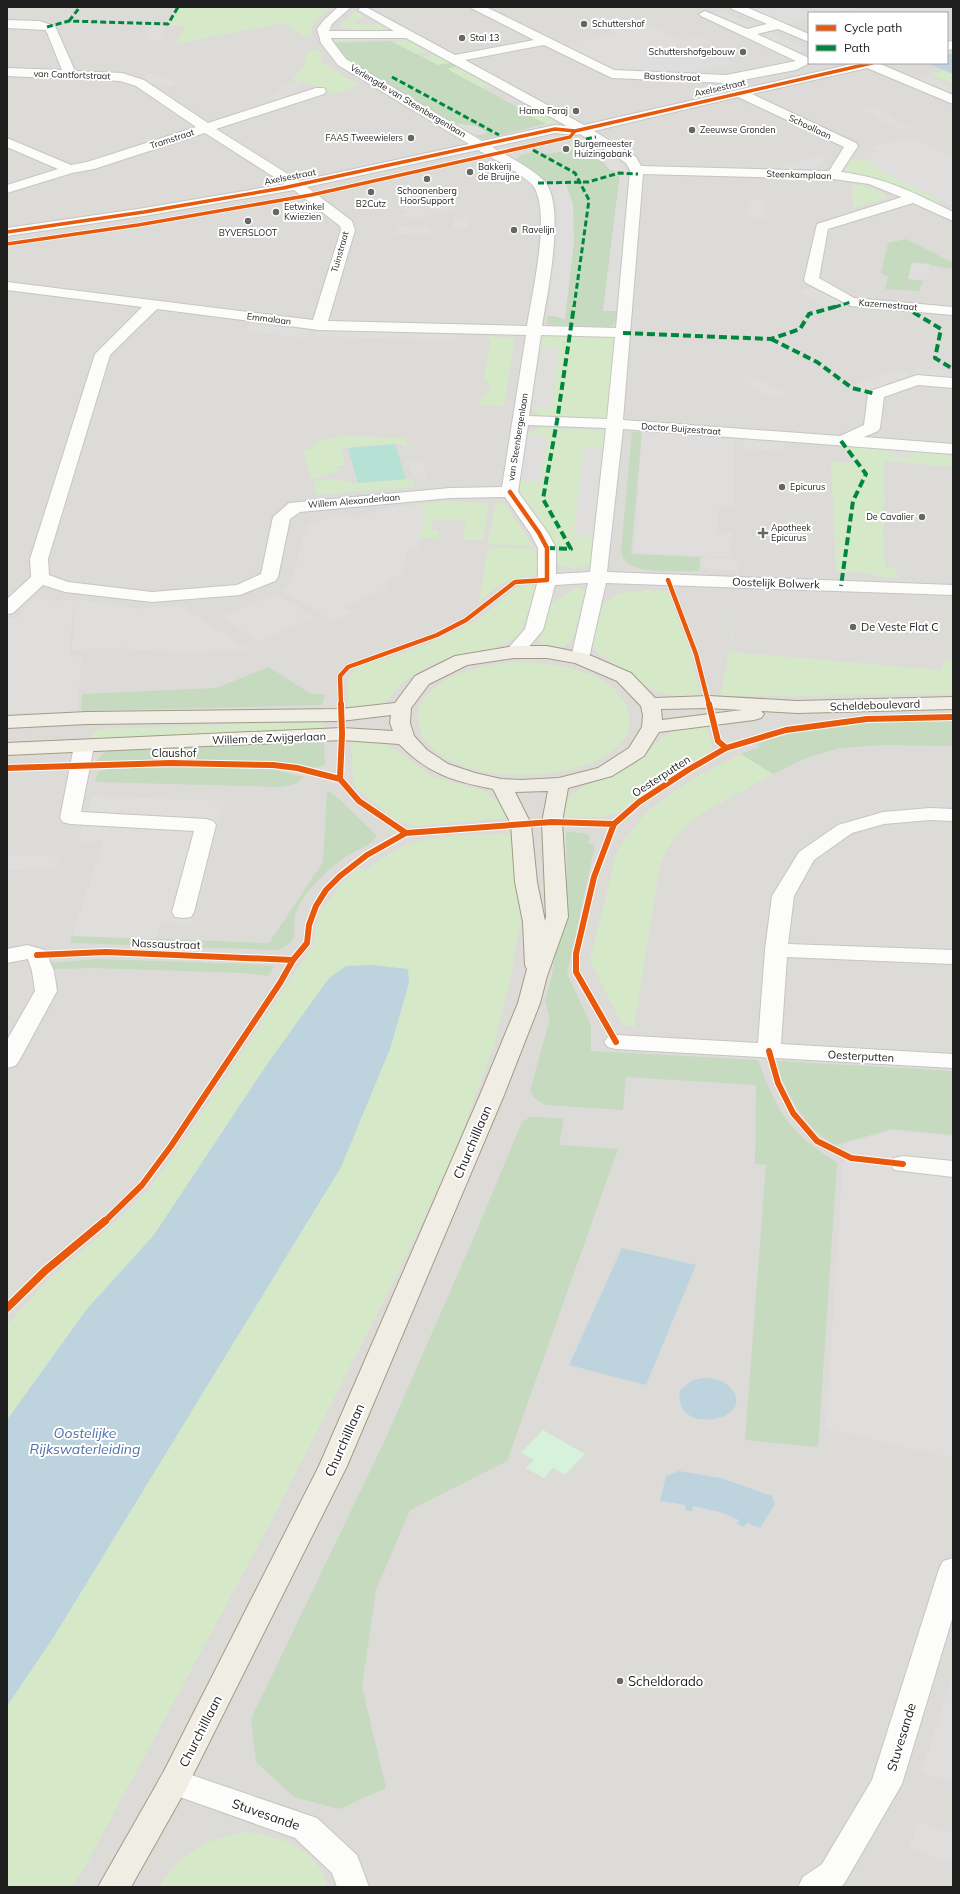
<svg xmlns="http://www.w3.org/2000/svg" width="960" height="1894" font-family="Mulish,sans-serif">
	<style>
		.residential { fill: #dcdbd8; fill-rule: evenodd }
		.grass { fill: #d5e9c8 }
		.forest { fill: #c5dabe }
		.park { fill: #d6f2da }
		.pitch { fill: #b5e2d4 }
		.parking { fill: #dfdedc }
		.water { fill: #bdd3de }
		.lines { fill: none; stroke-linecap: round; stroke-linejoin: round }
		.minor-casing { stroke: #c5c5c3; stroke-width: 2 }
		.major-casing { stroke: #a29c85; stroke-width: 2 }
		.minor { fill: #fcfcfb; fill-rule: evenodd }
		.major { fill: #f0ede5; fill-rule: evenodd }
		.quiet-far1 { stroke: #00873e; stroke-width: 3; stroke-dasharray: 6 3; stroke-linecap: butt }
		.quiet { stroke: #00873e; stroke-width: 4; stroke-dasharray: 8 4; stroke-linecap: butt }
		.cycleway-far3-casing { stroke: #fff; stroke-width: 5 }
		.cycleway-far2-casing { stroke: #fff; stroke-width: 6 }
		.cycleway-far1-casing { stroke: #fff; stroke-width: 8 }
		.cycleway-casing { stroke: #fff; stroke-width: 10 }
		.cycleway-far3 { stroke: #e8590c; stroke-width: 3.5 }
		.cycleway-far2 { stroke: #e8590c; stroke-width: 4.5 }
		.cycleway-far1 { stroke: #e8590c; stroke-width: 6 }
		.cycleway { stroke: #e8590c; stroke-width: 8 }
		.poi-dot { fill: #666664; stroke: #fff; stroke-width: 1.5 }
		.labels { text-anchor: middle; stroke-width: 4; stroke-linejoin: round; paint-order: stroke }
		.far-poi-label { font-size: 9px; fill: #1e1e1e; stroke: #fff; text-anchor: start }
		.far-street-label { font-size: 9px; fill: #1e1e1e; stroke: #fff }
		.street-label { font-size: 11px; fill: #1e1e1e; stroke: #fff }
		.poi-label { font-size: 11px; fill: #1e1e1e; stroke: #fff; text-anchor: start }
		.near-street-label { font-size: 13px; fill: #1e1e1e; stroke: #fff }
		.near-poi-label { font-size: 13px; fill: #1e1e1e; stroke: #fff; text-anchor: start }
		.near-water-label { font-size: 14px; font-style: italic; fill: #5071a8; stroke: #fff }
	</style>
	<rect width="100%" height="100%" fill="#edece7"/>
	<path class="residential" d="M7 7H953V1887H7ZM809 13H947V63H809Z"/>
	<path class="grass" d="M180 7H329C324 16 309 20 311 35L304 36 282 23 175 44 185 26H169Z
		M355 11 363 16 354 21 357 24 379 25 389 30H352L342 27 341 26Z
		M348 37 399 38 404 39 335 41 338 38Z
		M409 40 411 41 429 51 415 54 391 41Z
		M319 50 324 59 319 61 359 85 333 94 305 82 292 81 304 65 308 51Z
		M436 54 451 63 438 65 422 57Z
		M458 66 497 87 482 88 446 69Z
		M944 71 953 75V84L930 74Z
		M517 107 535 108 559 122 546 124 524 113Z
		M586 139 597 146H579L585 150H569V143Z
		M850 160 868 161 879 165 873 167 943 201C922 205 897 183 875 178 865 176 853 177 845 169Z
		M852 184 872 188 883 193 886 199 853 208Z
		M541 335 616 338 608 419 541 416 530 407Z
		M485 336 515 338 504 406 480 405 481 398 491 388 484 378 491 341Z
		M539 427 608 431 594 563C582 569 570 569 558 564L549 538 519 496 517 490 518 481 540 482 547 437 526 436Z
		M345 436 405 438 408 446H402L401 443 341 448 345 465 336 467 340 470 312 479 303 451 315 447 317 441Z
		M841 444 877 446 897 457 916 458 900 448 942 452 953 458V467L883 461 885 502 882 514 885 520 883 526 885 567 896 568 897 578 876 577 872 573 836 572 831 462 855 463Z
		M340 479 341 482 351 481 352 484 412 479 414 487 317 495 313 481Z
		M446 501 489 503 483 540H463L466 520H432L431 530 439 531 438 539 419 538 425 507 406 506Z
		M495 503H504L533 546 488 544Z
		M488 547 535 549C536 555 539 568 535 574 529 580 515 578 507 581 497 585 488 595 479 602Z
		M529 584 536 588 521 633C500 653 467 650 441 661 426 666 413 674 402 684 397 688 394 694 389 698 377 706 362 707 348 708V679L357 667C402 654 450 640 487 612 501 602 511 586 529 584Z
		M576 588 587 590 572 640C563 650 548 649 539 640L552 603Z
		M649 590 668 591 691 654 701 698 682 697 665 694 651 689 597 653 592 643 600 610 605 602 621 593Z
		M738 598 730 652 941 670 945 659H953V694L721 696Z
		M518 662C550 663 605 669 623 700 670 779 453 805 421 732 417 722 416 709 423 700 445 671 484 665 518 662Z
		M324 721V730L95 740 90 736 95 730 102 729Z
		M706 725 713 750 667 777 618 813 602 817 562 818C563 810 565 802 571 796 586 781 612 779 629 768 647 758 656 737 676 730 685 727 696 726 706 725Z
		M351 740H371L384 744 393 748 434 777 484 791 501 804 509 818 413 826 395 820 357 789 353 782Z
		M741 754 773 774 704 812 691 822 672 841 660 864 634 1027 623 1026 590 961 616 855 624 839 648 811 673 792 701 774Z
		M510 834 521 920 510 980 495 1042 453 1156 405 1259 272 1520 88 1861 72 1887H7V1706L53 1638 341 1167 390 1048 409 983 268 1063 154 1235 87 1309 7 1420V1325L48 1280 118 1220 149 1189 178 1149 313 945 319 913 341 884 359 868 366 870C377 862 388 854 400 848 427 834 480 835 510 834Z
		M246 1832C274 1836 305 1843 321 1870 324 1875 325 1881 328 1887H160C179 1853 208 1838 246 1832Z"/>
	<path class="forest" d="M391 41 438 65 451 63 458 66 447 69 517 107 524 113 546 124 482 139 476 135 487 134 476 126 456 124 356 66 346 59 335 43Z
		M568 150H585L604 163 610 170 620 174 603 310 619 311V317L611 327 547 324 548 315 565 319 566 184H549L516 159 521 155 537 151C546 156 559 152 568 150Z
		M906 239 953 263V269L912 262 908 279 923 281 919 291 885 289 888 277 881 273 888 243Z
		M632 432H642L631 554 700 557 699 571C681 571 640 574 626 562 623 559 622 555 621 551Z
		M269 667 308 692 313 694H325L322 705 81 711 82 694 216 688Z
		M902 721H953V746L883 745 840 748 806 758 773 774 741 754 760 747 756 745C802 726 852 722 902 721Z
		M324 740 325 765 310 769 293 764 260 761H98C102 750 115 749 125 747Z
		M189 766 267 768 304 777 295 784 281 787 95 782 98 772 110 769Z
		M327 790 337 797 377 836C370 846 354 851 344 858 327 870 308 888 298 907 288 928 305 938 279 950L70 943 72 936 269 943 323 862Z
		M566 832H574L588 834 590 838 588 844 595 845 567 974 591 1025V1051L758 1060C776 1109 790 1135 837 1162L818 1447 745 1440 766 1165 755 1164 756 1085 626 1077 623 1110 545 1105 534 1098 530 1091 550 1018 545 1001 552 975 567 876Z
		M96 959 251 964 274 966 268 976 246 973 94 968 53 969 51 963Z
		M776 1061 953 1071V1135L892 1129 835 1145C803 1127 786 1094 776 1061Z
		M530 1117 564 1118 559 1145 618 1149 507 1461 410 1510 376 1590 362 1687 386 1788 339 1809 294 1797 256 1762 251 1719 386 1438 474 1237 522 1122Z"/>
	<path class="park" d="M543 1430 585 1454 565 1475 553 1468 544 1478 526 1468 534 1460 521 1453Z"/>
	<path class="pitch" d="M395 444 406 479 358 483 348 448Z"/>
	<path class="parking" d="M747 7H863L836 13H809V19L787 24Z
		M721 11 755 26 745 28 711 13Z
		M644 23 681 40 697 36 709 42 695 45 735 63 684 74 616 72 577 53 567 43 615 34 609 30Z
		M152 26H167L159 40H144Z
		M772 33 808 49 797 52 762 35Z
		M153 73 167 78 177 84 162 87 141 77Z
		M929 76 953 87V96L915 79Z
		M291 82 304 83 279 101 267 99Z
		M874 107 892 116 893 119 911 128 902 130 879 119V117L861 108Z
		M456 124 476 126 488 133 476 135Z
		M911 137 953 157V206L872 167 878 165 868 161 861 154 878 151 870 147Z
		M578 146H597L620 162 628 172 610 170 604 163Z
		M828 153 816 170 776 169 793 162Z
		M620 174 631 179 619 311H603Z
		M549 184H566L573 204 574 242 565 319 548 315 557 242V204Z
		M438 198 455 209 409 220 401 215 407 213 399 208Z
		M749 199 765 200 764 219 748 218Z
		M455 217 470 218 467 229 452 228Z
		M398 226 431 227 429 235 395 234Z
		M912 263 930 264 927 280 908 279Z
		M814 287 841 302 825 306 797 291Z
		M251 324 310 330 306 338 244 331Z
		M318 330 458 335 456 341 316 336Z
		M540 348H559L551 408 530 407Z
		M914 368 951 370 953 379 918 376Z
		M898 369 912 376 862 392 850 385Z
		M752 376 788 395 774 399 739 380Z
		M642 431 735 438 734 508 719 507 717 532 732 533 730 557 634 553Z
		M526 436 548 437 540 482 518 481Z
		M744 438 784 440V451L743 449Z
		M585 445 605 450 597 539 573 534Z
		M877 446 900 448 917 459 897 457Z
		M422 460 428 481 414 478 407 461Z
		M406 506 426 507 418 549H408L402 574 385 581 388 583 387 587 389 588 343 607 352 613 332 621 281 590 291 584 307 525 344 512 356 518 385 508Z
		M703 557 740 559 738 571 702 569Z
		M276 594 315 617 258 641 220 617Z
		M33 598 49 601 74 600 69 657 82 656 77 712 7 714V618H18Z
		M75 599 138 609 180 605 249 650 166 653 167 649 130 651 129 647 72 650Z
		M93 796 224 801 191 924 161 923 156 939 72 936 103 842 78 841Z
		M7 855 60 857 55 871 7 870Z
		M893 1131 953 1136V1458L826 1429 844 1144Z
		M953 1674V1784L921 1773Z
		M918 1821 953 1833V1864L909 1849Z"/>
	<path class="water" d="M953 53V74L927 63H947V55Z
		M372 965 408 969 409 983 390 1049 341 1167 53 1638 7 1706V1420L87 1309 154 1235 268 1063 329 978 346 966Z
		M622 1248 696 1265 646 1385 569 1365Z
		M703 1378C714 1378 726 1380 733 1391 754 1421 672 1437 680 1390L693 1380Z
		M679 1471 721 1478 772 1496 775 1504 760 1528 747 1523 744 1527 737 1524 739 1520 720 1512 693 1506 692 1511 685 1510 686 1505 660 1501 666 1476Z"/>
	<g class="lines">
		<defs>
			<path id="minor" d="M338 7H351L332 24 329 31H394L358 10 360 8 366 7 455 55 534 40 473 9 471 7H486L614 70 726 75 796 61 701 16 699 14 705 11 747 29 767 24 732 9 730 7H746L809 34V42L778 29 757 34 809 58 810 63 796 70 726 83 612 78 544 45 465 60 584 125 856 63H878L953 95V104L867 68 752 94 856 143 858 146 841 172C884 177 915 193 953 212V221L913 203 828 229 819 278 854 298 953 307V315L851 306 806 283 804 280 817 224 902 197H901L869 184 833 179 643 174 623 420 840 436 864 425 868 394 870 391 917 375 953 378V388L918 385 884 397 880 428 878 431 864 437 953 444V454L623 429 607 572 953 585V595L606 583 589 658 587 662 580 664 573 662 571 658 588 583 555 585 543 630 521 656 514 658 507 656 505 652 525 629 538 580V548L530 533 505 497 450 498 300 512 290 519 278 577 275 581 240 595 152 602 65 592 43 585 13 613 7 614V599L31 577 30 559 95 354 142 307 7 290V282L313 320 341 230 340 226 294 190 144 216 7 236V228L144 208 285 184 205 133 94 169 72 173 7 193V185L58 169 7 147V138L71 165 87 162 196 127 136 86 120 81 7 76V68L62 70 46 30 7 28V20L39 21 55 26 75 71 122 73 144 80 208 123 316 88H324L326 91 324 94 216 129 299 181 469 144 338 65 321 43 317 29 324 20ZM331 38H406L567 126 555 125 482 141 346 59 333 42ZM738 97 844 147 829 171 641 166 636 157 594 131ZM555 133 575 135 580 134 626 163 630 170 616 328 542 326C547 295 566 207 545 182 535 170 506 155 492 147ZM478 150C489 156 529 178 534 187 551 215 532 293 527 326L328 321 355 230 352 221 307 187ZM157 309 319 330 526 335 502 487 450 488 289 503 273 517 261 574 237 585 152 592 68 582 49 575 48 559 110 355ZM541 335 615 337 607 419 529 416ZM528 425 606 428 590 572 556 574V548L548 533 518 492Z
				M953 41V49L947 50V42Z
				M84 740 91 742 94 746 81 812 206 819 213 821 216 825 194 912 191 917 183 918 175 917 172 912 194 831 70 824 63 822 60 818 74 746 77 742Z
				M930 808 953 809V821L930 820 884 824 852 833 814 860 794 896 788 944 953 950V964L787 957 781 1044 953 1054V1068L616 1049 608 1047 604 1042 608 1037 616 1035 758 1043 765 950 772 896 799 852 838 825 883 812Z
				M27 945 45 950 54 971 57 991 19 1061 15 1066 7 1068V1040L35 991 32 971 28 959 7 963V949Z
				M903 1156 953 1161V1177L894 1170 891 1164 894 1158Z
				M953 1558V1616L902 1784 844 1884 840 1887H798L803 1877 822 1864 872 1780 939 1569 943 1561Z
				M174 1769 317 1818 357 1855 369 1887H337L332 1873 295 1838 163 1791 158 1782 163 1773Z"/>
			<path id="major" d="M514 646H547L587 654 631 673 655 698 709 696 797 701 953 697V709L797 713 761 711 764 714 761 718 754 720 659 732 644 756 612 776 568 788 562 822 568 917 547 976 540 1003 504 1095 347 1466 185 1791 131 1887H98L163 1773 319 1466 480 1095 518 1003 527 969 525 965 523 922 515 882 511 824 493 789C453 781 428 774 399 744L342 740 7 755V743L342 728 393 731 390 723 391 715 341 721 87 724 7 728V716L87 712 341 709 395 703 415 676 455 656ZM514 658H547L575 663 617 681 641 706 643 715 642 727 629 748 598 768 559 778 521 780 501 779 475 773 448 764 427 750 414 736 410 723 411 708 429 684 467 665ZM709 708 742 710 662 720 661 709ZM548 791 542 822 546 917 545 921 537 882 531 824 515 792Z"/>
		</defs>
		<use href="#minor" class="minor-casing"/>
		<use href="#major" class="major-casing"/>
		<use href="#minor" class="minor"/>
		<use href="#major" class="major"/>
		<path class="quiet-far1" d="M69 21 80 7
			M47 27 69 21 168 24 178 7
			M392 77 499 135
			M586 139 596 137
			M533 150 575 173 589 200 574 307
			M538 183 588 182 619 173 638 174
			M835 307 851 302"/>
		<path class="quiet" d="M903 306 941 329 935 358 953 369
			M623 333 771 339 800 329 809 314 838 306
			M771 339 817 362 852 388 876 394
			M841 441 866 474 853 501 841 586
			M547 548 571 549 543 499 557 421 574 306"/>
		<defs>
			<path id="cycleway-far3" d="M7 232 144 212 283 188 555 129 575 131 872 63
				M7 244 138 225 311 195 570 137 575 131"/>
			<path id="cycleway-far2" d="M668 580 696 654 709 705
				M341 705 340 676 348 667 437 635 466 620 515 582 547 580V548L539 533 510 492"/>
			<path id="cycleway-far1" d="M709 704 718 741 726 748
				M7 768 171 763 273 765 297 768 340 779
				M406 833 552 822 614 824
				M37 955 106 952 293 960
				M616 1042 576 972V954L594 877 614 824 639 802 688 770 726 748 786 730 867 719 953 717
				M769 1051 778 1083 793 1113 817 1141 851 1158 903 1164
				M104 1222 142 1185 171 1146 280 983 293 960 307 943 309 925 316 906 326 890 340 876 367 855 406 833 359 801 340 779 342 734 341 704"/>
			<path id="cycleway" d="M7 1308 46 1270 105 1221"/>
		</defs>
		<use href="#cycleway-far3" class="cycleway-far3-casing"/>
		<use href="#cycleway-far2" class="cycleway-far2-casing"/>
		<use href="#cycleway-far1" class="cycleway-far1-casing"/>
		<use href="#cycleway" class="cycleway-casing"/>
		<use href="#cycleway-far3" class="cycleway-far3"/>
		<use href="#cycleway-far2" class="cycleway-far2"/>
		<use href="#cycleway-far1" class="cycleway-far1"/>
		<use href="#cycleway" class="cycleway"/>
	</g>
	<g class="poi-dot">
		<circle cx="584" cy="24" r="4"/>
		<circle cx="462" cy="38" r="4"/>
		<circle cx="743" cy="52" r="4"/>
		<circle cx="576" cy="111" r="4"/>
		<circle cx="692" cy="130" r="4"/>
		<circle cx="411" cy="138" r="4"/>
		<circle cx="566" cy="149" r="4"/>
		<circle cx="470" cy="172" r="4"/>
		<circle cx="427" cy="179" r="4"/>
		<circle cx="371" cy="192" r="4"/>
		<circle cx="276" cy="212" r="4"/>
		<circle cx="248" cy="221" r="4"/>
		<circle cx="514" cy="230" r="4"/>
		<circle cx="782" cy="487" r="4"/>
		<circle cx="922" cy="517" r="4"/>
		<path d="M761 527h4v4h4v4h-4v4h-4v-4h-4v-4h4z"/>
		<circle cx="853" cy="627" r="4"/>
		<circle cx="620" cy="1681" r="4"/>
	</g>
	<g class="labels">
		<g class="far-poi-label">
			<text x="592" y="27">Schuttershof</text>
			<text x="470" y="41">Stal 13</text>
			<text x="735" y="55" text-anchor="end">Schuttershofgebouw</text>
			<text x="568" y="114" text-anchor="end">Hama Faraj</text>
			<text x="700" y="133">Zeeuwse Gronden</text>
			<text x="403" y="141" text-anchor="end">FAAS Tweewielers</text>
			<text x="574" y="147">Burgemeester<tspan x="574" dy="10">Huizingabank</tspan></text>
			<text x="478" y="170">Bakkerij<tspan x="478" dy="10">de Bruijne</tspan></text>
			<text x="427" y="194" text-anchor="middle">Schoonenberg<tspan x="427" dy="10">HoorSupport</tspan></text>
			<text x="371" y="207" text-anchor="middle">B2Cutz</text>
			<text x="284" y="210">Eetwinkel<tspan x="284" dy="10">Kwiezien</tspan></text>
			<text x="522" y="233">Ravelijn</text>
			<text x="248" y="236" text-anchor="middle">BYVERSLOOT</text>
			<text x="790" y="490">Epicurus</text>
			<text x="914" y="520" text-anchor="end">De Cavalier</text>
			<text x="771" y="531">Apotheek<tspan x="771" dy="10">Epicurus</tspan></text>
		</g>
		<g class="far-street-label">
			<text transform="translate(72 75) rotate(2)" y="3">van Cantfortstraat</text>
			<text transform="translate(672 77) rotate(2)" y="3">Bastionstraat</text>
			<text transform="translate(720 88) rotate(-13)" y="3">Axelsestraat</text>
			<text transform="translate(408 101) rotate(31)" y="3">Verlengde van Steenbergenlaan</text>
			<text transform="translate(810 127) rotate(25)" y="3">Schoollaan</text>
			<text transform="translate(172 139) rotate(-18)" y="3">Tramstraat</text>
			<text transform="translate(799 175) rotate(2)" y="3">Steenkamplaan</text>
			<text transform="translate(290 177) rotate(-11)" y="3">Axelsestraat</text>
			<text transform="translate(340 252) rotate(-74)" y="3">Tuinstraat</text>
			<text transform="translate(888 305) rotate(5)" y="3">Kazernestraat</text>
			<text transform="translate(269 319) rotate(7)" y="3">Emmalaan</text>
			<text transform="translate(681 429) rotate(4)" y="3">Doctor Buijzestraat</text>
			<text transform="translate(518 437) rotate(-81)" y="3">van Steenbergenlaan</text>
			<text transform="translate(354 501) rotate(-5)" y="3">Willem Alexanderlaan</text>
		</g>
		<g class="street-label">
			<text transform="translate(776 583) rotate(2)" y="4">Oostelijk Bolwerk</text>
			<text transform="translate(875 705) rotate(-2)" y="4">Scheldeboulevard</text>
			<text transform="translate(269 738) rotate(-2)" y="4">Willem de Zwijgerlaan</text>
			<text x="174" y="757">Claushof</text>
			<text transform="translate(661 776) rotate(-33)" y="4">Oesterputten</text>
			<text transform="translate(166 944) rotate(2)" y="4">Nassaustraat</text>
			<text transform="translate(861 1056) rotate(3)" y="4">Oesterputten</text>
		</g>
		<g class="poi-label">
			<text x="861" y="631">De Veste Flat C</text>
		</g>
		<g class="near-street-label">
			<text transform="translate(472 1142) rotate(-67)" y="5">Churchilllaan</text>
			<text transform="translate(344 1440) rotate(-66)" y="5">Churchilllaan</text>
			<text transform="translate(200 1731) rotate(-63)" y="5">Churchilllaan</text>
			<text transform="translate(901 1737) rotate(-73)" y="5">Stuvesande</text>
			<text transform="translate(266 1814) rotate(19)" y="5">Stuvesande</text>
		</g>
		<g class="near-poi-label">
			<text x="628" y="1686">Scheldorado</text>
		</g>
		<g class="near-water-label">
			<text x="85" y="1438">Oostelijke<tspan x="85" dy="16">Rijkswaterleiding</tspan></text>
		</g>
	</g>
	<rect width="960" height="1894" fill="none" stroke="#1e1e1e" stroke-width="16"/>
	<rect x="808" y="12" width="140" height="52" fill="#ffffff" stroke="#a5a5a5"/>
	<rect x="816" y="25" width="20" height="6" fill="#e8590c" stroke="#a5a5a5"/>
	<text x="844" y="32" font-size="12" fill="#1e1e1e">Cycle path</text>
	<rect x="816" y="45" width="20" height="6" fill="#00873e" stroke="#a5a5a5"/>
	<text x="844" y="52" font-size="12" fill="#1e1e1e">Path</text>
</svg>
